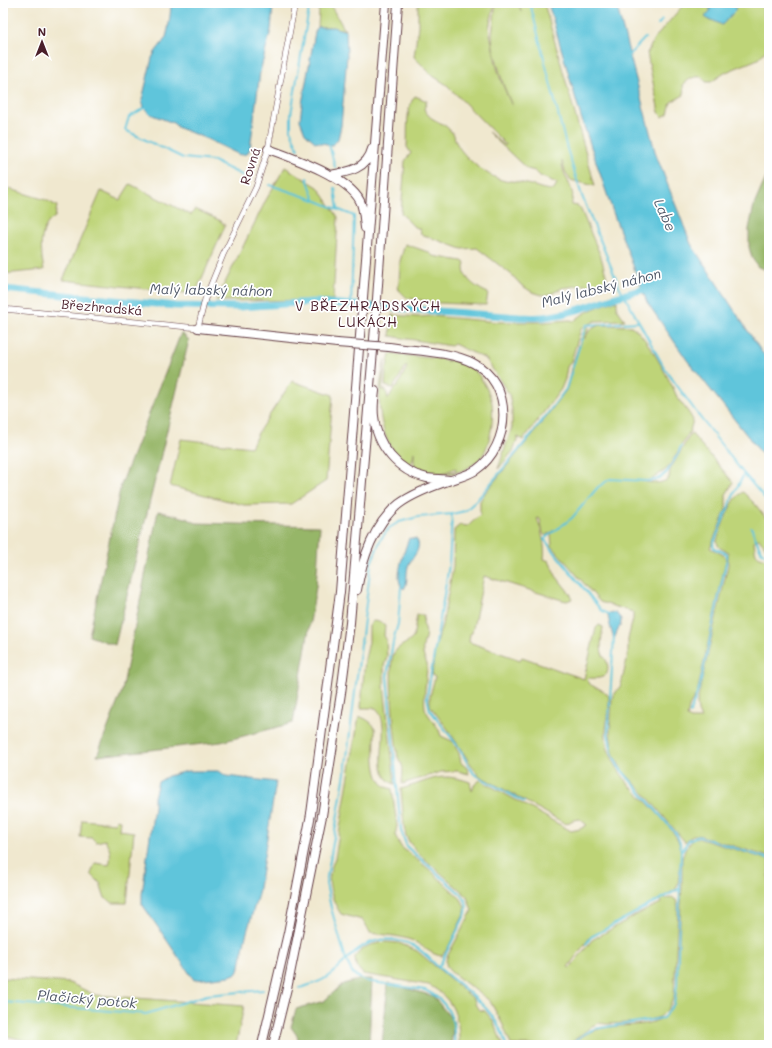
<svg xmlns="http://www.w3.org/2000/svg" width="772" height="1048" font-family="Mali,sans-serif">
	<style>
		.green { fill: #bed478; stroke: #847a52; fill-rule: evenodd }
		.forest { fill: #96b668; stroke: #706a4a }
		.water { fill: #5ec5db; stroke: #547283 }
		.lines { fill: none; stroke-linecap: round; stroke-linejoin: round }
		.stream { stroke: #5ec5db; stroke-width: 2 }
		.canal { stroke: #5ec5db; stroke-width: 7 }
		.minor-casing { stroke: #633d44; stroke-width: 6 }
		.primary-casing { stroke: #633d44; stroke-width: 10 }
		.trunk-casing { stroke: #633d44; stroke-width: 10 }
		.minor { stroke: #fff; stroke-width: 5 }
		.primary { stroke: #fff; stroke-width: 8 }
		.trunk { stroke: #fff; stroke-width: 8 }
		.primary-bridge-casing { stroke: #633d44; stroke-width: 10; stroke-linecap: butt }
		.primary-bridge { stroke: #fff; stroke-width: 8 }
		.labels { text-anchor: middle; stroke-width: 3.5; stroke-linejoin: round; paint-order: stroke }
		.street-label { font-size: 13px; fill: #4a1f2b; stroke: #fff }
		.water-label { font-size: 14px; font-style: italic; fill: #515969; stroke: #fff }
		.neighbourhood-label { font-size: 14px; letter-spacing: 1px; fill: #4a1f2b; stroke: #fff }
	</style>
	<rect width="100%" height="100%" fill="#fff"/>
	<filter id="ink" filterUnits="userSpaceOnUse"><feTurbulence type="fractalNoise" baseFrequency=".025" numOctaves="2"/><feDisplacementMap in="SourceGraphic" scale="8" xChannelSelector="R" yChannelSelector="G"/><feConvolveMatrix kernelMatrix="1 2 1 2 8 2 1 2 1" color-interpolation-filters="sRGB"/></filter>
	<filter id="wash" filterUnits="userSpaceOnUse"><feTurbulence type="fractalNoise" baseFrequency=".012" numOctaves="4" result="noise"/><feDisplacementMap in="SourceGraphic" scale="16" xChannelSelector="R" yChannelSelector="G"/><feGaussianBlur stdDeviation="0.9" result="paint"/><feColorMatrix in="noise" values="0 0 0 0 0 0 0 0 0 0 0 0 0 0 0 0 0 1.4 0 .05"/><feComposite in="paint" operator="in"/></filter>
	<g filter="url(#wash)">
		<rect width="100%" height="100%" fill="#f0e8cf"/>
		<path class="green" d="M316 3H329L345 30 332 27H318L319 12Z
			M418 3H495L489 28 496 64 501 81 512 106 503 84 493 47 492 34 496 3H519L521 12 519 3H544L595 186 570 180 565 171 562 161C562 174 569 180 572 192 574 196 571 200 572 205L578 206 581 210 601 257 608 282 604 286 585 285 562 288 551 294 542 295 532 292 521 285 512 275 477 248 462 249 421 234 420 229 413 226 401 213 405 161 411 153 407 147C408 133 405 108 415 96L427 101 424 109C429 119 436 120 444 125 448 127 451 132 454 135 456 153 487 177 505 181 508 182 508 181 511 181 516 181 522 183 527 184 536 186 543 190 554 190L557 183 540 176 535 171 527 169 488 132 504 145H506L447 85 433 76 414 57 418 26Z
			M685 3H710V11L706 17 708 20H712L719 23 735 11 736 3H762L763 12 769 28V47L758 59 726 72 711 82H706L702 77C693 76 689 79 683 85L684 95 671 102 668 114 662 117 659 112 647 53 655 38Z
			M285 167 318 187 338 217 333 300 216 301 266 200Z
			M130 184 191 215 195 209 221 221 225 226 195 294 63 280 101 191 120 200Z
			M3 187 46 200 57 206 55 217C37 227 41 254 44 270L3 274Z
			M405 244 428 252 433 256 462 261 465 263C460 278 477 288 488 293L486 305 439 303 407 298 397 288 399 283 400 261Z
			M617 301V309L625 320 595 321 581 329 571 361 567 367 565 379 561 389 523 440 518 437 513 451 498 469 512 427V410L509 394 486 359 454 344 451 346 390 336 392 315 419 317 431 316 498 322H545L570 320 574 321C585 311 603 304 617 301Z
			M599 325 631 326C645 333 666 374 673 388 675 392 676 396 679 400 684 407 689 412 693 420L690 431 668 468 651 480 642 481C651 483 662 485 669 478L670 470 691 433 733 482 726 495V510L710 548 725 556 726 560 697 693 689 707 687 717 691 719H701L698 712 697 702 728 565V552C722 549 717 548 717 540 722 527 731 498 743 492L755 504 769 522V553L763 543 759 539 754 541C756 558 755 555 769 560V857L698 835H693L685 842 645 794 622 770 613 753 610 732 612 698 621 685 625 668 628 656V639L633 619V612L600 602 552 546 551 535 555 530 545 536 543 533 540 519 537 518C541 529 546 547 544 559L549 561 556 576 571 595 572 599 567 601 562 600 484 576 472 633 470 634 469 642 520 660 522 657 584 679 596 628 599 625 603 627C602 635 600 646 602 653 603 656 606 659 607 662 611 678 601 679 588 678L587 681C592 689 604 687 609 697 610 714 602 732 608 749 613 762 622 777 632 788 644 800 678 831 680 847 682 859 679 873 678 884L676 889 665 896 666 899 672 897 676 900 678 907 674 997 668 1009 660 1017 641 1022 607 1024 598 1023 592 1026 568 1045H511L503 1025 490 1001 451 972C445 966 445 962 448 955L472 911 467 896 419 854 410 843 406 836 404 826 401 789C430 781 439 771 470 782L472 791 474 785 480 780 571 831 580 829 587 825 580 819 573 820 566 824 480 776 474 769 447 728 430 706V696L435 677 432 675 435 650 443 621 453 567 454 530 460 525 468 526 480 515V501L485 493 534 433 567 389 571 368 585 327H589L584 339 590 330ZM660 899 661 903 638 914 592 940 570 968 568 967 590 937Z
			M390 354 442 359 447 361 448 363 449 360H446C454 360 466 363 472 368 480 374 490 393 492 403 494 417 491 438 485 451 477 467 455 476 438 474L456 471V468C443 474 425 477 414 465V452L413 458 410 466C385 453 377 415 380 389 381 379 383 369 385 359L382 390H386L388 399 395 387H397L407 367 406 366 393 388 385 386 386 370Z
			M292 381 333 395 326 481 291 504 244 505 170 486 181 439 251 447 259 431Z
			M417 615H424L423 624C430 634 421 643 423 653 423 658 427 661 427 666 427 676 422 703 426 711 431 720 438 725 441 736L452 741 459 753 461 763 467 768 469 774 457 771 440 772 402 784C402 778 404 771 402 765 401 762 399 761 398 757 395 742 387 664 394 653 399 645 407 644 413 638Z
			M373 621 381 622 385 625 384 636 386 639 387 656 384 666V686L395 784C367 775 395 727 376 708H361L365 659 369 642V625Z
			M359 716C366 719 372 722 375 728 376 746 369 785 392 789L397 826 395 835 401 847 430 870 461 899 465 907V912L449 946 442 956C430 955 422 944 411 940 397 935 384 935 370 933L366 925 362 920 341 914C334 904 327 886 330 874 331 868 333 863 335 858Z
			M116 819 120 820 119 830 134 832 127 903H113L105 898 100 883 91 874 95 863 109 865C112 855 110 848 105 840L96 842 92 838 80 837 82 820 115 823Z
			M694 837 769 860V1045H572C579 1039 587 1032 596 1030 616 1023 648 1029 665 1016 670 1011 673 1004 676 997L682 886V859L685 849Z
			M386 942 399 943 417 951 474 999 476 1006 480 1010 485 1011 493 1021 503 1045H459C460 1018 454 999 429 985L363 974 356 966 355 957C364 945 372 944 386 942Z
			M3 978 70 983 95 995 244 1006 236 1045H44L3 1035Z"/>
		<path class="forest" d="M769 171V271L758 267 752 258 749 247V229L754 205Z
			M181 333 189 340 115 645 89 636 121 485Z
			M158 511 186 518 196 523 320 526 316 587 293 723 221 742 97 756 122 691Z
			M362 979H372L369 1045H297L298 1037 291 1027 296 1009 324 1001 343 984Z
			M388 983 433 996 454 1022 451 1045H382Z"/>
		<path class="water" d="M174 3 201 4 203 3H272L273 5 271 30 260 72 250 149 247 154 240 155 207 139 179 128 173 123 150 114 144 108 142 100 152 58C155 50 162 45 166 37 169 28 170 16 171 6Z
			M548 3H616L656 155 691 244 761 351 769 361V463L687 360 647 302 615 218 581 117Z
			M710 3H736L735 11 722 25 712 20H708L705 17 710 11Z
			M318 27H333L346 31 347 56 341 126 338 139 333 145 315 142 305 133 300 120 302 104 315 32Z
			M409 538 416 539C418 541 419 544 418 548 417 554 411 559 409 564 405 572 409 582 404 589 392 581 405 550 409 538Z
			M613 612 616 613 621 619V623L614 639C613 637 608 619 608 615Z
			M187 771H219L226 776 276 782 258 894 245 939 240 966 237 973 230 976 194 980 142 904V894L154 807V797L158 782 168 776Z"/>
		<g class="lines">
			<path class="stream" d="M530 3 567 149 582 196 619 286 665 369 702 420 744 474 769 503
				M658 25 662 20
				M628 56 645 38
				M144 108 129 117 125 130 183 158 213 161 250 179
				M329 144 335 167
				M298 149 291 131V114L310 3
				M307 178 315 200 354 216 351 305
				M270 185 315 200
				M335 188 338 209
				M452 514 449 565 427 697 430 710 457 745 474 774 524 802
				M751 527 761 551 769 557
				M401 587 398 624 394 637 387 676 401 831 407 847 462 895C467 901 467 906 466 913L439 967
				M610 615 601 610 544 539 572 518 598 487 610 479 646 481 656 480 661 477 667 472 678 454 681 446
				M690 713 700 685 727 558V554L714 548 713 544 735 492 744 474
				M682 850 689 840 697 836 769 859
				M586 944 591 937 679 889
				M299 988C309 985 319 983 327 977 344 966 354 946 376 941 388 938 403 940 414 946 423 951 430 959 437 966 463 989 498 1009 506 1045
				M3 1002 146 1014 207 995 263 990
				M454 1045C456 1020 449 1001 425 990L366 981 354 975 351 970 346 960 331 908 326 883 345 773 371 563 381 539 389 528 399 522 418 517 452 514 465 511 477 500 532 434 566 389 586 325 638 322
				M570 1045 584 1034 594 1029 663 1018 674 1004 677 985 681 851 680 843 677 835 618 766 612 753 608 733 614 636"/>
			<path class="canal" d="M3 289 176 306 239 307 314 302 519 317C527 317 536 318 544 317 581 313 614 294 651 288"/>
		</g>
	</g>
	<g filter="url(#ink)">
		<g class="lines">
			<defs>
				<path id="minor" d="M3 309 198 328 205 299 223 255 256 187 268 149 295 3"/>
				<path id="primary" d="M268 149C293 158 348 177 360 201 364 209 364 220 365 228
					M330 175C348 172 367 169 372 149
					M198 328 337 343
					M375 391C374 399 373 408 374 416 376 445 398 472 427 478 434 479 442 479 449 480
					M357 590C362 560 374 523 399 504 414 493 433 486 451 480 460 477 468 475 476 470 512 445 514 383 473 363 450 351 415 351 389 347
					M311 814 340 592 386 3
					M322 816 341 693 350 623 375 327 398 3"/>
				<path id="trunk" d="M262 1045 288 933 311 814
					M273 1045 288 984 322 816"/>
			</defs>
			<use href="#minor" class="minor-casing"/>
			<use href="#primary" class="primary-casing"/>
			<use href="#trunk" class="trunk-casing"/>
			<use href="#minor" class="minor"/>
			<use href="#primary" class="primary"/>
			<use href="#trunk" class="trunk"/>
			<defs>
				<path id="primary-bridge" d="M337 343 389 347"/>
			</defs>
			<use href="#primary-bridge" class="primary-bridge-casing"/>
			<use href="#primary-bridge" class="primary-bridge"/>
		</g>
	</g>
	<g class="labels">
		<g class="street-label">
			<text transform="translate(250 166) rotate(-72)" y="5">Rovná</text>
			<text transform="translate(102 307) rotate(5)" y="5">Březhradská</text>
		</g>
		<g class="water-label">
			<text transform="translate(665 215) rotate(66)" y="5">Labe</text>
			<text transform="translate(601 288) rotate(-14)" y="5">Malý labský náhon</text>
			<text transform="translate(211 290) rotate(1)" y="5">Malý labský náhon</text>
			<text transform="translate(87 999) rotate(5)" y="5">Plačický potok</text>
		</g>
		<g class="neighbourhood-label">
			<text x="368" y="311">V BŘEZHRADSKÝCH<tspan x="368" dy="16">LUKÁCH</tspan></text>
		</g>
	</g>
	<rect width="772" height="1048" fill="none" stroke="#fff" stroke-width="16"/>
	<g transform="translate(42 42)" stroke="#ffffff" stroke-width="3" paint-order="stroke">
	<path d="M0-3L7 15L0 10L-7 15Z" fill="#4a1f2b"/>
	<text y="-6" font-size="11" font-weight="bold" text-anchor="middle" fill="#4a1f2b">N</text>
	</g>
</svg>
